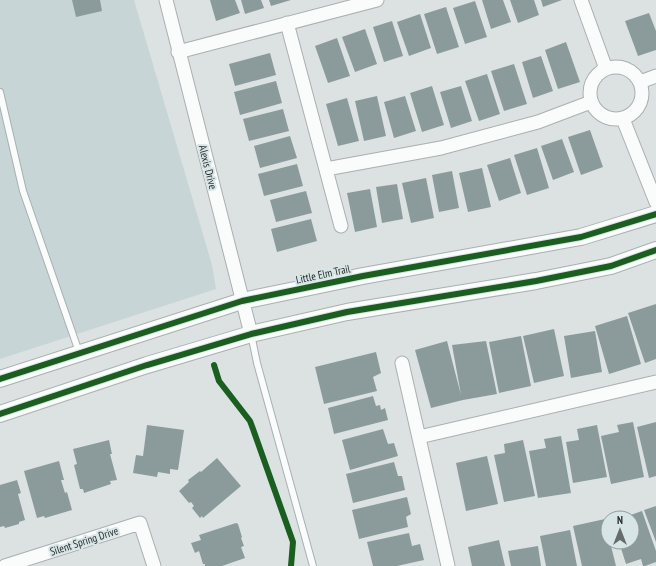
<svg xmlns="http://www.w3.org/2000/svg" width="656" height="566" font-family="'PT Sans Narrow',sans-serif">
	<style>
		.built { fill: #c7d5d6 }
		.building { fill: #8b9b9c }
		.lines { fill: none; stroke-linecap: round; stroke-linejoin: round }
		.service-casing { stroke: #aaafb0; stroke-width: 8 }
		.minor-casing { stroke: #aaafb0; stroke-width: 15 }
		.tertiary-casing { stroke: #aaafb0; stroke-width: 18 }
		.service { stroke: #fafbfb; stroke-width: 6 }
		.minor { stroke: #fafbfb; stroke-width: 13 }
		.tertiary { stroke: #fafbfb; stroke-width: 16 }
		.cycleway-casing { stroke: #d8e5e6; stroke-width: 8 }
		.cycleway { stroke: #1b5e20; stroke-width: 6 }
		.labels { text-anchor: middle; stroke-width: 4; stroke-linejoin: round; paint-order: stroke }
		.street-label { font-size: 11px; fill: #272c2c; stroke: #d8e5e6 }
	</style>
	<rect width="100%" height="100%" fill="#dce2e2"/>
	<path class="built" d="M0 0H134L212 265 216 289 0 359Z"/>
	<path class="building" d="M72 0H100L102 11 76 17Z
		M210 0H235L240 13 216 21Z
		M241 0H261L264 8 245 14Z
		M269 0H291L271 6Z
		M482 0H503L511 22 491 29Z
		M510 0H534L539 15 518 23Z
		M541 0H562L543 7Z
		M475 1 487 37 465 44 453 8Z
		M446 7 459 47 437 54 424 14Z
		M649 13 656 31V50L638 56 625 21Z
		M420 14 431 48 409 56 397 22Z
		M392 21 403 56 384 62 373 27Z
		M365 29 377 64 355 72 342 37Z
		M337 38 350 76 328 83 315 46Z
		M566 42 580 82 558 89 545 50Z
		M270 53 276 75 235 86 229 64Z
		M541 56 553 91 533 98 522 62Z
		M514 64 527 104 504 111 491 71Z
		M487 74 500 114 479 121 465 81Z
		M276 81 282 103 240 115 234 92Z
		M432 86 444 125 422 132 410 93Z
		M461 86 472 121 451 128 440 92Z
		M377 96 386 136 364 141 355 101Z
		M405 96 416 131 394 138 384 102Z
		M347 98 359 141 338 146 326 104Z
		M283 109 289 131 249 141 243 119Z
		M590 130 603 167 581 175 568 137Z
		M290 136 297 158 260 168 254 146Z
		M562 139 574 172 553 180 541 146Z
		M537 148 549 188 527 195 514 155Z
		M510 158 521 193 499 201 487 165Z
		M297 164 303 186 264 196 258 174Z
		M482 168 491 207 468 212 459 173Z
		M452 171 459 208 439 212 432 175Z
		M426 178 434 218 411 223 402 183Z
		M397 184 403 219 382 223 376 187Z
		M370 189 377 227 355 232 347 193Z
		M306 191 312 213 276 222 270 200Z
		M311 219 317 241 277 252 271 229Z
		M656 304V359L645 363 628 313Z
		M627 316 641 364 609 374 595 326Z
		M554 329 564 376 534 383 523 336Z
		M595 331 602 372 571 378 564 336Z
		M521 336 531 386 499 393 489 342Z
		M447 341 461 395 452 345 486 341 497 394 463 400 431 408 415 350Z
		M376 352 381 373 373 377 377 391 324 404 315 367Z
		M373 396 376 406 380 405 381 410 385 408 388 420 334 434 328 408Z
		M633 422 644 477 611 484 601 436 619 432 617 425Z
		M656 422V476L649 478 637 427Z
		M147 425 184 430 178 470 170 469V474L158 472 157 477 133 473 136 455 143 456Z
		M597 425 607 477 573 483 566 442 579 440 577 429Z
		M383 429 388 444 394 443 398 456 350 470 342 440Z
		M561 436 571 493 538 498 529 451 546 448 544 439Z
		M109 440 112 454H110L117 480 110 481 111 484 84 493 83 489H80L74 465 77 464 73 449Z
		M523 440 535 496 504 502 494 455 505 453 504 444Z
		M487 456 498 504 466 511 456 463Z
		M217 458 241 486 203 518 202 516 200 518 192 508 194 506 191 502 189 503 179 491 189 482 188 480 200 471 201 472Z
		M59 461 64 480H61L65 493 67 492 72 510 45 518 44 516 37 518 24 471Z
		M394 462 398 476H402L405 490 353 503 346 474Z
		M17 480 21 493 18 494 25 520 19 522V524L5 528 4 526 0 527V485Z
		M407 497 411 514 406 517 408 527 359 539 352 510Z
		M656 506V542L644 510Z
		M642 511 656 551V562L645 566H643L641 559 626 564 619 542H632V518H622Z
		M605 519 608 533V542H610L616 566H582L573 526Z
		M236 523 238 524 242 537 241 538 244 546 241 547 245 558 222 566H205V564H203L199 551 195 553 191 543 201 540 199 535Z
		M570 530 577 566H546L540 536Z
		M409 533 412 546 420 544 424 560 397 566H373L367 542Z
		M499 540 505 566H472L468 547Z
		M538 546 541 566H511L508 551Z"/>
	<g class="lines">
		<defs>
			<path id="service" d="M0 92 23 191 79 352
				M251 334 257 363 313 566"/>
			<path id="minor" d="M166 0 251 334
				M581 0 606 69
				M287 23 341 226
				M178 52 377 0
				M590 93a26 26 0 1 1 52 0a26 26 0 1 1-52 0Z
				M640 82 656 76
				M623 119 656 202
				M326 169 441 148 538 122 591 102
				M402 363 448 566
				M419 437 656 382
				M5 566 140 523 154 566"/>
			<path id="tertiary" d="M0 379 242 301 363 276 581 237 656 214
				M0 414 147 365 251 334 347 312 536 281 611 266 656 250"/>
		</defs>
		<use href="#service" class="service-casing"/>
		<use href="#minor" class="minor-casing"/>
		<use href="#tertiary" class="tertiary-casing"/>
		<use href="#service" class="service"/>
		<use href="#minor" class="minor"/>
		<use href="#tertiary" class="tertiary"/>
		<defs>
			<path id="cycleway" d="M214 365 219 381 250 421 253 429 293 542 291 566
				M0 379 242 301 363 276 581 237 656 214
				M0 414 147 365 251 334 347 312 536 281 611 266 656 250"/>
		</defs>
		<use href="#cycleway" class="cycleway-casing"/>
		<use href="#cycleway" class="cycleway"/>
	</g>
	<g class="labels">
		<g class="street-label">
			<text transform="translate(208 167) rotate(76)" y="4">Alexis Drive</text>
			<text transform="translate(323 274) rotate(-12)" y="4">Little Elm Trail</text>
			<text transform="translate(84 541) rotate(-18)" y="4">Silent Spring Drive</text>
		</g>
	</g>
	<g transform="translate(620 530)"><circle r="19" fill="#d8e5e6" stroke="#919b9c"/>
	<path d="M0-3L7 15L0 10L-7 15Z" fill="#666c6c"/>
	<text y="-6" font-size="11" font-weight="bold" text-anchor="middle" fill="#272c2c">N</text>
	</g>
</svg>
